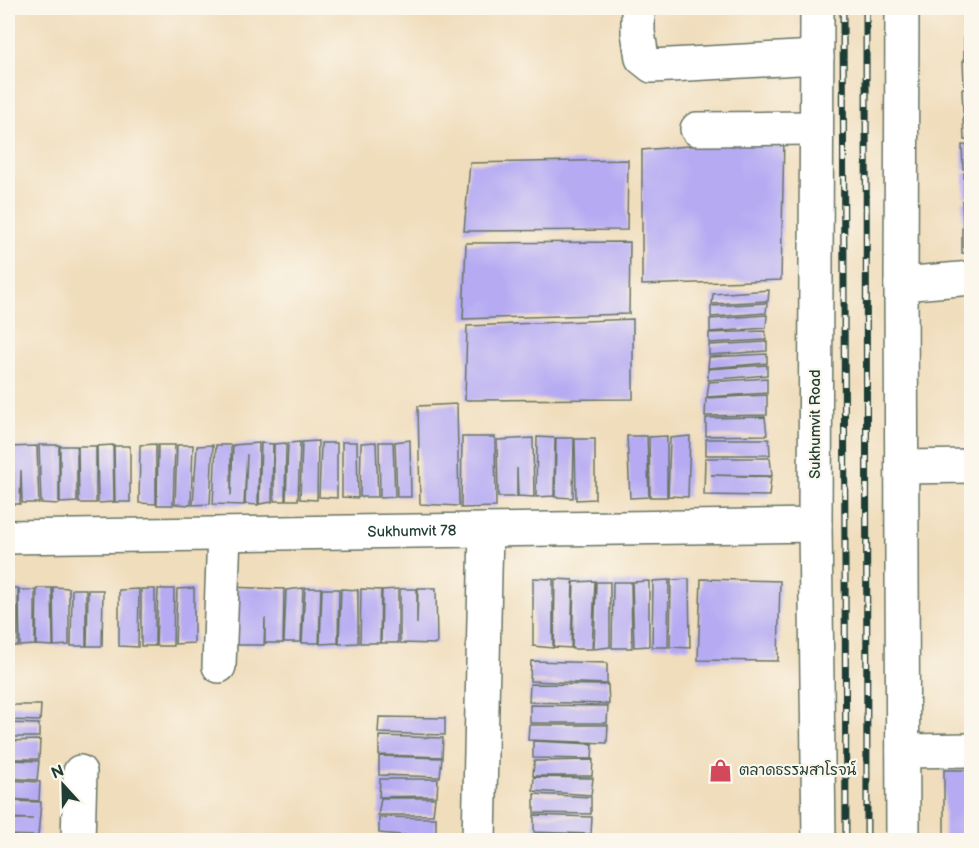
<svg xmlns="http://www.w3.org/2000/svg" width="979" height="848" font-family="'Balsamiq Sans','Playpen Sans Thai',sans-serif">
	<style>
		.building { fill: #b6abf3 }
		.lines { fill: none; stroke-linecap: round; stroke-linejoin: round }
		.minor-casing { stroke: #687564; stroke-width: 36 }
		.highway-casing { stroke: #687564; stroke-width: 36 }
		.minor { stroke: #fff; stroke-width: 33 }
		.highway { stroke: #fff; stroke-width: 33 }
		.rail-casing { stroke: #1f3d34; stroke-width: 7 }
		.rail { stroke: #fbf7ec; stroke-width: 4.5; stroke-dasharray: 14; stroke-linecap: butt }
		.labels { text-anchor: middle; stroke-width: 4.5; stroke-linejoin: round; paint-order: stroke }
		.street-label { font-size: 15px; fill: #1f3d34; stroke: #fbf7ec }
		.poi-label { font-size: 15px; fill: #1f3d34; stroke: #fbf7ec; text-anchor: start }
	</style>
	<rect width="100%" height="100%" fill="#fbf7ec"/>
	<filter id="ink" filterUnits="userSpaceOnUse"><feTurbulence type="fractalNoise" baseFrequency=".0167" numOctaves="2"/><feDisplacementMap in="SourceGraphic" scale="12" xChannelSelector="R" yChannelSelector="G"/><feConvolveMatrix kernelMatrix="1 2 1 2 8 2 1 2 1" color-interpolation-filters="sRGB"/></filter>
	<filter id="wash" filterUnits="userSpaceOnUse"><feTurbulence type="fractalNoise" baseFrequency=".008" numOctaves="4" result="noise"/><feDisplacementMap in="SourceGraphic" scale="24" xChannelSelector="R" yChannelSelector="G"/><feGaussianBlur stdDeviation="1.35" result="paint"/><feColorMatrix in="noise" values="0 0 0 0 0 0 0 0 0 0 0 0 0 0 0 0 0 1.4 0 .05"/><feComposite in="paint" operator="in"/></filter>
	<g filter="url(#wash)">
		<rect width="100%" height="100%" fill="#f0ddbc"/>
		<g id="blocks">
			<path class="building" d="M963 8H972V32H964Z
				M972 34V59H964V35Z
				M972 60V85H964L963 61Z
				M962 89H972V113H963Z
				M963 116H972V140H964Z
				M784 138 781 280 642 285V150Z
				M962 145H972V169H963Z
				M628 160 627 230 464 231 470 163Z
				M972 172V197H964V173Z
				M972 200V225H963L962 201Z
				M962 228H972V253H962Z
				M630 242 629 314 463 319 466 243Z
				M769 290 768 301 712 304 713 294Z
				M767 303 766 313 711 317V306Z
				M767 315 766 328 710 332V319Z
				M633 319V399L465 400 467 326Z
				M765 331 766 340 709 343V333Z
				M767 342V351L709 355V345Z
				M767 354V363L708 368 709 357Z
				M767 365V375L708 380V369Z
				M767 378V393L707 397 709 382Z
				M767 395V415L705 416 706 398Z
				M457 404 459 506 420 504 418 406Z
				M765 417 767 435 706 436V418Z
				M627 436H647L649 497 630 498Z
				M667 436V497H650L649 437Z
				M690 436 688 497 668 496 670 438Z
				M462 437H495L496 507 461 508Z
				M537 437 555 438 554 496 536 497Z
				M533 438 534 497 518 496 517 468V497H498L497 440Z
				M556 438H574L573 498 555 497Z
				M575 439H595V499L576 500Z
				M706 439H769L770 455H706Z
				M410 440 411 497H397L395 442Z
				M318 441 317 500 300 499 302 442Z
				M300 442 298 500H286L288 443Z
				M342 442H357L358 498 342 497Z
				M376 442 378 497H360L361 443Z
				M379 442H393L395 497 380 498Z
				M259 443 258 505 245 504 247 454 244 505 213 504 216 445H231V496L233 445Z
				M261 443 273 444 272 502 259 504Z
				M286 443 285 501H274V444Z
				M321 443H337V498L319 497Z
				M156 444V504L139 503 140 445Z
				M39 445H59V504L41 503Z
				M113 445 114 502 98 503 97 446Z
				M158 445H175L173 505H157Z
				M177 445H193L191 505 175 504Z
				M213 445 210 504 193 505 197 446Z
				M37 446 39 503H22L21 470 20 504H8V447Z
				M60 446H77V502L60 503Z
				M78 446H96V503H79Z
				M114 446H130V502H115Z
				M705 458H770L772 476 711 475 771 477 769 496 704 495Z
				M533 578 553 579V648L533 646Z
				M555 579 573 580 571 648 554 647Z
				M689 579 690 648 670 647 671 580Z
				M701 579 780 581 778 661 698 660Z
				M669 580 668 647H652L653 581Z
				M595 581 592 649H572L574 582Z
				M649 581V646L634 647 632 582Z
				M596 582H610V647L594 649Z
				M613 582H631L632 648H612Z
				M53 587 69 588V645L54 646Z
				M227 587 284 589 283 643H265V618L264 645H224Z
				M8 588H18V646H8Z
				M37 588H52L53 646 36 645Z
				M194 588V643L175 644 177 589Z
				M303 588 301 642H284L286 590Z
				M305 588H321L319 643H302Z
				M418 588H436L437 644 400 643V589H417V624Z
				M72 589H86V646H71Z
				M139 589 138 647 119 646V590Z
				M141 589H155V646H141Z
				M158 589H174L173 646H156Z
				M322 589H339L338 643 320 644Z
				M341 589 358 590V643L339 644Z
				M361 589 381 590 380 643H360Z
				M398 589V643H381L382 590Z
				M19 590H35V645L20 646Z
				M88 590H103L102 646H87Z
				M531 661 607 663V684L530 681Z
				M530 684 608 685 609 704 529 702Z
				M8 705H41L40 721 8 720Z
				M530 705 608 706 607 723H530Z
				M379 717 445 718V735L378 733Z
				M8 723 39 724V737H8Z
				M529 725H608L607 743 528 740Z
				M379 736 443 738 442 757 379 755Z
				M40 740 39 759H8V741Z
				M533 741 593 744 592 759 533 758Z
				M379 756 442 758 440 777 379 775Z
				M8 760 39 761 37 780 8 778Z
				M593 760 592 776H533L534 761Z
				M944 770H972V840H944Z
				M534 777 593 778 591 795 533 791Z
				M380 779H438L437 796 379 797Z
				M8 780 40 782 39 801 8 799Z
				M534 794 591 797V814L534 813Z
				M381 798H435L433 815H378Z
				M8 801 41 802 38 836 8 835V819H33L8 818Z
				M534 815 592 817 591 834 534 832Z
				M379 817 436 818V838L379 833Z
				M535 834 589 835V840H535Z
				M379 837 425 839V840H379Z"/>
		</g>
	</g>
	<g filter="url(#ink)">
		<use href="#blocks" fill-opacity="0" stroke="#687564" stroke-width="1.5"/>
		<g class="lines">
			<defs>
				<g id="minor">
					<path d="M638 8V32L642 58 652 66 817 57"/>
					<path d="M697 129 816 128"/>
					<path d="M901 284 972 278"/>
					<path d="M902 467 972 466"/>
					<path id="s1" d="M8 537 815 525"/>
					<path d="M219 666 224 534"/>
					<path d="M903 751 972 750"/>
					<path d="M78 840 80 772"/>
					<path d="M479 840 486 530"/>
				</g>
				<path id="highway" d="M817 8 815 525 819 840
					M902 8 901 284 903 840"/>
			</defs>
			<use href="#minor" class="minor-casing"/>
			<use href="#highway" class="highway-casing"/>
			<use href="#minor" class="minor"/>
			<use href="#highway" class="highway"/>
			<defs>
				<path id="rail" d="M843 8 846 840
					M866 8 867 840"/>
			</defs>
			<use href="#rail" class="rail-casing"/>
			<use href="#rail" class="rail"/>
		</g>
	</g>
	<defs>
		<symbol id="shop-bare" viewBox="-9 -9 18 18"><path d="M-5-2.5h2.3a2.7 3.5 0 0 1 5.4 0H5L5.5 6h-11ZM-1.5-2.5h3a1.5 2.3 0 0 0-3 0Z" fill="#d1495b" stroke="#fbf7ec" stroke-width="2.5" paint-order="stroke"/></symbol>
	</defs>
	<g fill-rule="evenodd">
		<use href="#shop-bare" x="704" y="754" width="33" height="33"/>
	</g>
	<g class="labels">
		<g class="street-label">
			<text transform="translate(815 424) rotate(-90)" y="5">Sukhumvit Road</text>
			<text dy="5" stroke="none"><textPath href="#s1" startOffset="404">Sukhumvit 78</textPath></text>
		</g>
		<g class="poi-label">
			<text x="739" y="775">ตลาดธรรมสาโรจน์</text>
		</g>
	</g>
	<rect width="979" height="848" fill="none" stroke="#fbf7ec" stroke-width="30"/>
	<g transform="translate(63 785) rotate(338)" stroke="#fbf7ec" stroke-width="4.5" paint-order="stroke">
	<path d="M0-4.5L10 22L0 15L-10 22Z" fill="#1f3d34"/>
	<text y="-9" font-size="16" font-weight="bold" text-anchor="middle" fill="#1f3d34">N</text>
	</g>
</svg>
